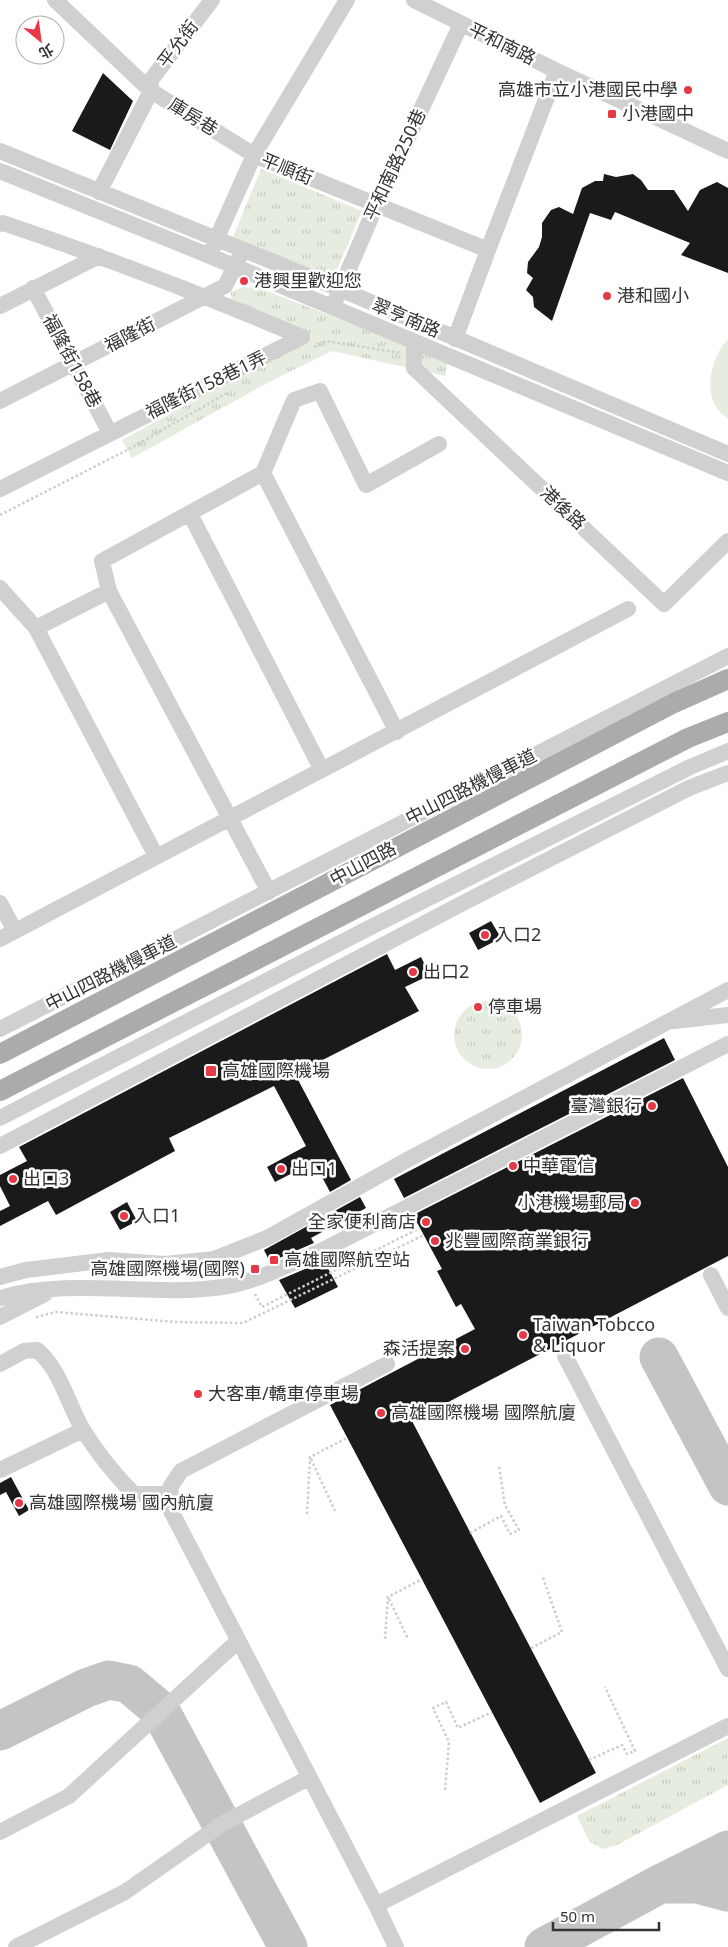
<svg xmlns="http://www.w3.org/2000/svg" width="728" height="1947" font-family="'Noto Sans','Noto Sans TC',sans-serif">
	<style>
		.grass { fill: url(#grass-tufts) }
		.pitch { fill: #e6ecdf }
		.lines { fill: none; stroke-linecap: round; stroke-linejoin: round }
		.taxiway { stroke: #c4c4c4; stroke-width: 39 }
		.building { fill: #1a1a1a }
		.path { stroke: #cdcdcd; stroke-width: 2.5; stroke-dasharray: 2.5 2.5; stroke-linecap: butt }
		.minor { stroke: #d0d0d0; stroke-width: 16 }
		.major { stroke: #ababab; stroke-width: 20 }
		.poi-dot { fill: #e63946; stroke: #fff; stroke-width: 2 }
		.labels { text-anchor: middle; stroke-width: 5; stroke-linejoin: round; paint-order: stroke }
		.street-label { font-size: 18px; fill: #333; stroke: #fff }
		.poi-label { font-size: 18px; fill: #333; stroke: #fff; text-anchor: start }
	</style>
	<defs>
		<pattern id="grass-tufts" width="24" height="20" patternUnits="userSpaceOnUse" patternTransform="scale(1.25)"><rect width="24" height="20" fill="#e6ecdf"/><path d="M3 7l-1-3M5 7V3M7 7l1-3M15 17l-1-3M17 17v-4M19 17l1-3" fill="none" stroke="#c6cbc0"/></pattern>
	</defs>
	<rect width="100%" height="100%" fill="#fff"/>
	<path class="grass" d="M261 169 362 211 333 279 233 237Z
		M242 287 259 288 448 361 445 376 332 351 271 381 132 458 122 440 312 337 232 305 231 292Z
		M454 1035a34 34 0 1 1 68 0a34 34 0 1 1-68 0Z
		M728 1738V1785L617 1845 603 1849 589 1841 577 1816Z"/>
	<path class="pitch" d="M728 339V419C725 416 720 412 717 408 703 388 713 355 728 339Z"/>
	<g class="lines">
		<path class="taxiway" d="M659 1357 728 1486
			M0 1731 86 1688 109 1680 129 1684 160 1710 288 1947
			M661 1884H697L728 1892
			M544 1947 660 1884 728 1850"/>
	</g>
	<path class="building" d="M103 73 133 101 110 150 72 131Z
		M604 174 616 177 633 174 641 180 648 190H674L688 211 700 190 717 182 728 188V273L681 255 690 243 615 212 611 220 590 213 552 321 534 307 533 297 526 290 533 278 527 273 528 262 539 247 542 237V223L551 210 559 207 573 214 582 188 595 181H603Z
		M491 921 501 938 478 950 469 933Z
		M387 954 395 970 421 957 430 975 405 987 419 1011 295 1074 351 1180 330 1192 314 1162 275 1182 267 1167 306 1146 274 1086 169 1138 175 1151 56 1215 48 1201 0 1226V1211L10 1206 0 1186V1175L27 1161 19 1147Z
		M664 1038 675 1060 404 1198 394 1179Z
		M683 1078 728 1167V1256L412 1421 596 1773 540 1803 330 1405 475 1329 461 1304 456 1307 437 1271 442 1269 413 1215Z
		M360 1197 366 1208 311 1238 314 1243 270 1262 264 1250Z
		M127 1202 137 1221 120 1230 110 1212Z
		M324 1261 338 1287 295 1308 279 1280Z
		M11 1477 29 1510 19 1516 6 1492 0 1495V1483Z"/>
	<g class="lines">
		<path class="path" d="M314 347 326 341 401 353
			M0 515 131 448 227 393
			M255 1294 262 1307 420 1228
			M36 1317 56 1312 175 1322 243 1323 424 1235
			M311 1459 335 1511
			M307 1514 310 1457 347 1438
			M470 1533 501 1516 510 1534 519 1530 505 1505 499 1466
			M389 1599 408 1639
			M385 1639 388 1597 422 1579
			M531 1648 562 1632 542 1575
			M589 1760 622 1745 627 1754 635 1751 605 1687
			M445 1790 449 1742 433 1708 446 1702 458 1728 492 1712"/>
		<path class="minor" d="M55 0 151 91 254 155 212 249
			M347 0 254 155 488 250 557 71
			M414 0 557 71 728 151
			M0 151 340 289 728 454
			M0 171 210 256 728 473
			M99 192 151 91V80L212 0
			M0 224 3 223C104 257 204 295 302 337
			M33 288 110 433
			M336 299 376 206 461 24
			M0 306 99 256
			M455 339 488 250
			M414 343V368L664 604 728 541
			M0 401 225 286 239 258
			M263 473 294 400 320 391 366 485 439 444
			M0 489 302 337
			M190 514 322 770
			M0 588 36 628 156 856
			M36 628 109 591
			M269 892 109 591 102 561 263 473 397 732
			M0 903 15 931
			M0 939 628 609
			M675 1021 728 1015
			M0 1029 728 656
			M0 1118 369 928 690 767 728 751
			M0 1146 465 902 689 788 728 773
			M711 1275 728 1308
			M0 1277 26 1270 109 1260 165 1264 214 1259 267 1238 407 1160 728 990
			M0 1298C75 1276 152 1299 228 1286 258 1281 293 1262 321 1251L728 1044
			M0 1317 45 1294
			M565 1356 728 1669
			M0 1364 24 1351 37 1350C61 1370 68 1405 83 1430 98 1454 115 1475 134 1494H170
			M387 1364 181 1471 171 1486 169 1507 376 1905 396 1947
			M0 1470 83 1430
			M0 1832 69 1796 238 1641
			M376 1905 728 1726
			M16 1947 125 1892 222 1824 308 1778"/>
		<path class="major" d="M0 1054 674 703 728 679
			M0 1091 688 738 728 722"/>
	</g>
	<g class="poi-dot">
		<circle cx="688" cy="90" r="5"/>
		<rect x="607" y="109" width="10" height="10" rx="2.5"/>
		<circle cx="244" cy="281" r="5"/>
		<circle cx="607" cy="296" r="5"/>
		<circle cx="485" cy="935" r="5"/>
		<circle cx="413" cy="972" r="5"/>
		<circle cx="478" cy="1007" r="5"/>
		<rect x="205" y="1065" width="12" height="12" rx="2.5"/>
		<circle cx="652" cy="1106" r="5"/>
		<circle cx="513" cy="1166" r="5"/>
		<circle cx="281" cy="1169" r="5"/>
		<circle cx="13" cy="1179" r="5"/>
		<circle cx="635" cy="1203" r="5"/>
		<circle cx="124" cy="1216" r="5"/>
		<circle cx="426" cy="1222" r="5"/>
		<circle cx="435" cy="1241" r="5"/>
		<rect x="269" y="1255" width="10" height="10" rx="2.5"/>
		<rect x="250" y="1264" width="10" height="10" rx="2.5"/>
		<circle cx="523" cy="1335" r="5"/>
		<circle cx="465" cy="1349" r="5"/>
		<circle cx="198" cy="1394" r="5"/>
		<circle cx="381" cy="1413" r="5"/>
		<circle cx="19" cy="1503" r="5"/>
	</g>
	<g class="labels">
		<g class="street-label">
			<text transform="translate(178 44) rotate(-53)" y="6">平允街</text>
			<text transform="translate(502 44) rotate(26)" y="6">平和南路</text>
			<text transform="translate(193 117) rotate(32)" y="6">庫房巷</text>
			<text transform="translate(395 165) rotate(-65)" y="6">平和南路250巷</text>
			<text transform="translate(287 169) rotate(22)" y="6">平順街</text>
			<text transform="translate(406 318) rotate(23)" y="6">翠亨南路</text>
			<text transform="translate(130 335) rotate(-27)" y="6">福隆街</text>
			<text transform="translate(72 361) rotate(62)" y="6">福隆街158巷</text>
			<text transform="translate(206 385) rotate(-26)" y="6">福隆街158巷1弄</text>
			<text transform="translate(563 508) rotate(43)" y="6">港後路</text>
			<text transform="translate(471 787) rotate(-27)" y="6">中山四路機慢車道</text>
			<text transform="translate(363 864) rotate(-28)" y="6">中山四路</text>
			<text transform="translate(111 973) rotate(-27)" y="6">中山四路機慢車道</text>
		</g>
		<g class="poi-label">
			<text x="678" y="96" text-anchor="end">高雄市立小港國民中學</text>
			<text x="622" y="120">小港國中</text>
			<text x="254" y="287">港興里歡迎您</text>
			<text x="617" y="302">港和國小</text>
			<text x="495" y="941">入口2</text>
			<text x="423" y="978">出口2</text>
			<text x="488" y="1013">停車場</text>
			<text x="222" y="1077">高雄國際機場</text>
			<text x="642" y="1112" text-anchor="end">臺灣銀行</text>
			<text x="523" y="1172">中華電信</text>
			<text x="291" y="1175">出口1</text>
			<text x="23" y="1185">出口3</text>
			<text x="625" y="1209" text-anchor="end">小港機場郵局</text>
			<text x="134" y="1222">入口1</text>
			<text x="416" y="1228" text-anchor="end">全家便利商店</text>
			<text x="445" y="1247">兆豐國際商業銀行</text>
			<text x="284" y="1266">高雄國際航空站</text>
			<text x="245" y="1275" text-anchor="end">高雄國際機場(國際)</text>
			<text x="533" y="1331">Taiwan Tobcco<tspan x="533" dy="21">&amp; Liquor</tspan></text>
			<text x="455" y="1355" text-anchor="end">森活提案</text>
			<text x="208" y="1400">大客車/轎車停車場</text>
			<text x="391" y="1419">高雄國際機場 國際航廈</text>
			<text x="29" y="1509">高雄國際機場 國內航廈</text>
		</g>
	</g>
	<g transform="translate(40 40) rotate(151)"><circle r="24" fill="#ffffff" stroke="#adadad"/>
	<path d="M0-4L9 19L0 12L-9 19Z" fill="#e63946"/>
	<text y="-8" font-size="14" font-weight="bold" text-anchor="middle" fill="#333333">北</text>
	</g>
	<path d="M553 1922v8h106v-8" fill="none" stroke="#333333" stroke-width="2.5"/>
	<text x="560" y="1922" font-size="15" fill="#333333" stroke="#ffffff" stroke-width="4" paint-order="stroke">50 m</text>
</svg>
